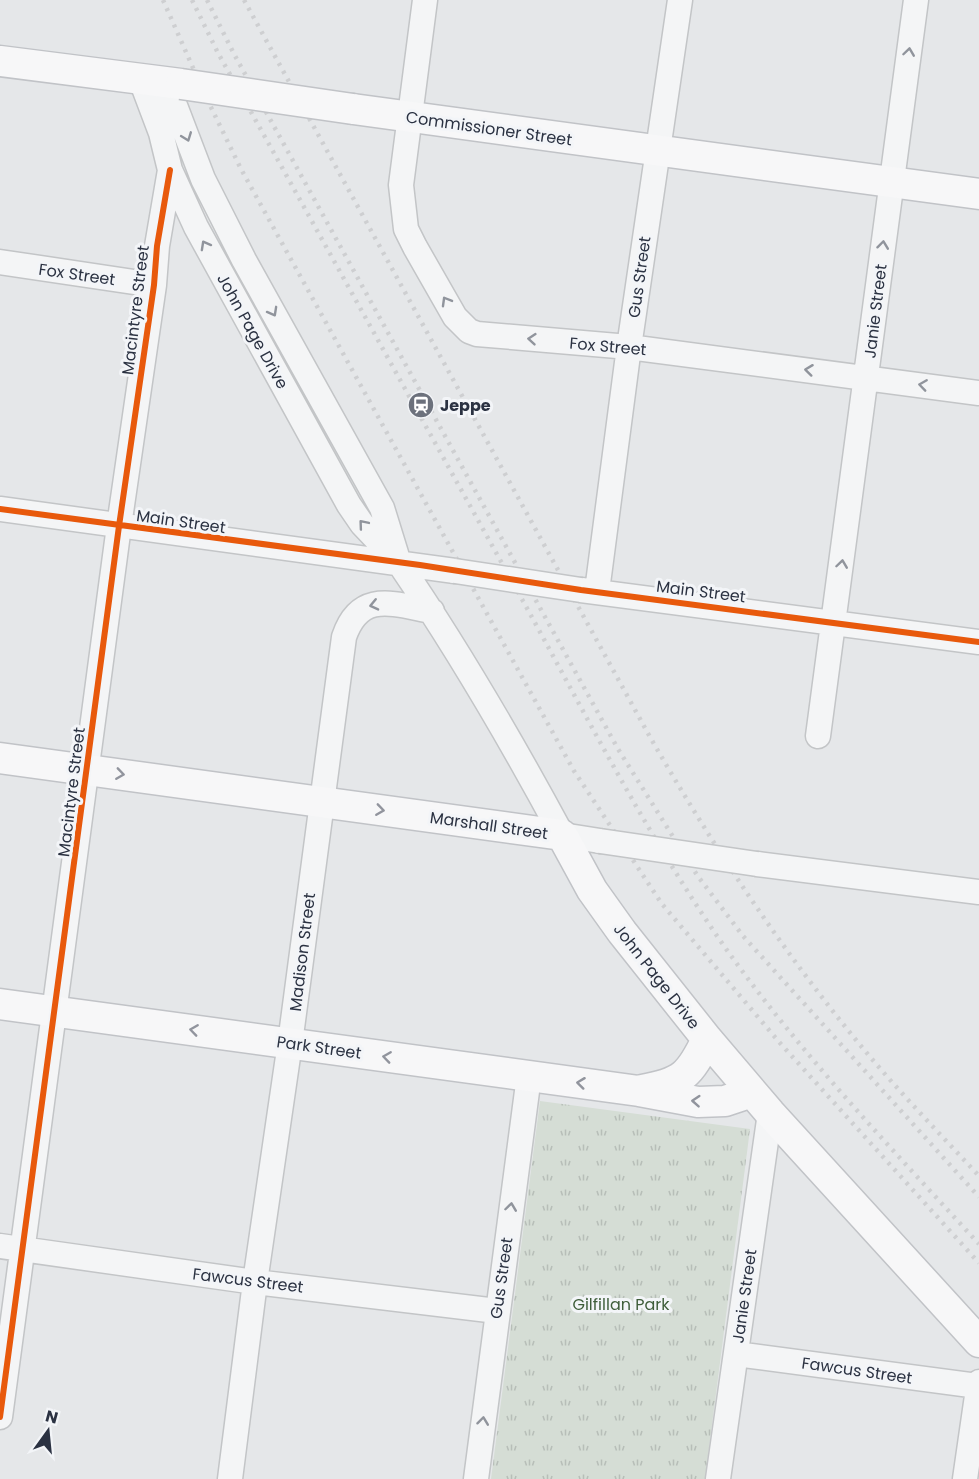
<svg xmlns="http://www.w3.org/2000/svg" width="979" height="1479" font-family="Poppins,sans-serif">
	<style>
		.park { fill: url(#park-tufts) }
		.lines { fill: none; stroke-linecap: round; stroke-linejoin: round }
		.minor-casing { stroke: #c3c5c7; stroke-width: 27 }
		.major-casing { stroke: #c1c3c7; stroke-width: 33 }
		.minor { stroke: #f4f5f6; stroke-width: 24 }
		.major { stroke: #f7f7f8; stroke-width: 30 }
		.rail { stroke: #cecfd1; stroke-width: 4.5; stroke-dasharray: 3 6; stroke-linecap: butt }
		.minor-bridge-casing { stroke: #c3c5c7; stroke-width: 27; stroke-linecap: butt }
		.major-bridge-casing { stroke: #c1c3c7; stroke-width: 33; stroke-linecap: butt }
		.minor-bridge { stroke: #f4f5f6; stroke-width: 24 }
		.major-bridge { stroke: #f7f7f8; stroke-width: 30 }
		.cycleway-casing { stroke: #f3f5f8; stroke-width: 10 }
		.cycleway { stroke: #e8590c; stroke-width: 6 }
		.oneway { stroke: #90949c }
		.oneway2 { stroke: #91949d }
		.labels { text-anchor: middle; stroke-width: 6; stroke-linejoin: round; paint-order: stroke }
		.street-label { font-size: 16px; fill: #2b3242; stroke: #f3f5f8 }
		.poi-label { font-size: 16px; font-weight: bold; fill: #2b3242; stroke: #f3f5f8; text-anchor: start }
		.park-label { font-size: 16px; fill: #3e5d39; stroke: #f3f5f8 }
	</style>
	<defs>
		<pattern id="park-tufts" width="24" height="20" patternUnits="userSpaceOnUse" patternTransform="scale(1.5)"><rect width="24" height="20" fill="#d5ddd5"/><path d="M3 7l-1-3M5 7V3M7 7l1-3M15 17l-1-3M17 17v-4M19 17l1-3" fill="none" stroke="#b7beb8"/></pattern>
	</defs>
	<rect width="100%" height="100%" fill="#e5e7e9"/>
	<path class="park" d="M540 1101 750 1129 705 1479H491Z"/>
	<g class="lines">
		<defs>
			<path id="minor" d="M425 0 401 185 406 229 415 247 455 317 469 331 477 334 629 347 979 393
				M141 80 161 133 170 170 196 227 349 505 362 524 399 563 382 508 244 260 203 179 166 82
				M0 262 154 285
				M0 509 455 571
				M399 563C459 651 512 742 562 835L600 841
				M581 590 979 642
				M597 591 629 347 680 0
				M818 736 916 0
				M757 864 979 892
				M0 1246 255 1282 497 1311
				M736 1354 978 1386
				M0 1417 119 526 154 285 157 246 170 170
				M230 1479 255 1282 290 1043 344 637C360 590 393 604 432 611
				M476 1479 529 1076
				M718 1479 770 1113
				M965 1479 979 1382"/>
			<path id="major" d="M0 61 181 84
				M353 109 979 194
				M0 758 562 835 592 890 622 932 707 1039 770 1113 979 1342
				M0 1004 639 1091 698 1102 725 1101 752 1092
				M642 1090C682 1083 690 1075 707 1039"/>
		</defs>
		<use href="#minor" class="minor-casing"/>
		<use href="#major" class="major-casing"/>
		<use href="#minor" class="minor"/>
		<use href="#major" class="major"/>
		<path class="rail" d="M163 0 205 95 241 169 574 771 662 904 780 1043 979 1263
			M192 0 218 53C320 235 421 418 523 601 587 717 648 837 724 946 800 1053 891 1148 979 1244
			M207 0 234 54 618 749 697 875 743 936 979 1197
			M244 0 650 737C714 848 784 954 866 1052 902 1095 941 1135 979 1176"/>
		<defs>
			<path id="minor-bridge" d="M455 571 581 590
				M600 841 757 864"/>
			<path id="major-bridge" d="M181 84 353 109"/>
		</defs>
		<use href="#minor-bridge" class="minor-bridge-casing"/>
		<use href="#major-bridge" class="major-bridge-casing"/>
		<use href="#minor-bridge" class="minor-bridge"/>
		<use href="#major-bridge" class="major-bridge"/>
		<defs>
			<path id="cycleway" d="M0 509 420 565 581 590 979 642
				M0 1417 119 526 154 285 157 246 170 170"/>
		</defs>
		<use href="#cycleway" class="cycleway-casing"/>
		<use href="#cycleway" class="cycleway"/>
	</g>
	<defs><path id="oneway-chevron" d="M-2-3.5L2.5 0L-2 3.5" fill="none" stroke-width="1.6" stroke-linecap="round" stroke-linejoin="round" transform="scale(1.5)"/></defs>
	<g class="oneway">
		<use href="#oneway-chevron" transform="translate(909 52) rotate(-82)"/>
		<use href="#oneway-chevron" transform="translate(187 137) rotate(69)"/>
		<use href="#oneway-chevron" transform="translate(205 245) rotate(-119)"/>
		<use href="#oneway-chevron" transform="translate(883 245) rotate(-83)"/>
		<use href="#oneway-chevron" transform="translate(446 301) rotate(-120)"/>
		<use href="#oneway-chevron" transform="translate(273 312) rotate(61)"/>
		<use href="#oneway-chevron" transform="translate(532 339) rotate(-175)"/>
		<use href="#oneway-chevron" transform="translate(809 370) rotate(-173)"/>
		<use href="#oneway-chevron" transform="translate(923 385) rotate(-172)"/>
		<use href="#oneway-chevron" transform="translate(363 524) rotate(-130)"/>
		<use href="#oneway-chevron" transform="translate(842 564) rotate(-82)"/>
		<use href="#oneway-chevron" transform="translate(374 605) rotate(167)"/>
		<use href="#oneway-chevron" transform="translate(511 1207) rotate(-82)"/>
		<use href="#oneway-chevron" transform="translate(483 1421) rotate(-83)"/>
	</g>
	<g class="oneway2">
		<use href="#oneway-chevron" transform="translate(120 774) rotate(8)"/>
		<use href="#oneway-chevron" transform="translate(380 810) rotate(8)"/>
		<use href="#oneway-chevron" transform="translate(194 1030) rotate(-172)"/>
		<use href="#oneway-chevron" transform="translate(387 1057) rotate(-172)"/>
		<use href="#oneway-chevron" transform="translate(581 1083) rotate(-173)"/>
		<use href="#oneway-chevron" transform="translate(696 1101) rotate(-176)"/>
	</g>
	<defs>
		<symbol id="station-disc" viewBox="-11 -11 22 22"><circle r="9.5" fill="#6c717c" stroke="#f3f5f8"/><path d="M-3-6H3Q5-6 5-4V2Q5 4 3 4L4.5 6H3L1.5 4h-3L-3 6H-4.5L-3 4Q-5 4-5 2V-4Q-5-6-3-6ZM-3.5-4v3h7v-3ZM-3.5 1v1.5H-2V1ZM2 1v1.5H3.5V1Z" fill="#fff"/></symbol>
	</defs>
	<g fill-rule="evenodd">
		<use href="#station-disc" x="406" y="390" width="30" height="30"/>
	</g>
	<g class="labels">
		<g class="street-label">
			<text transform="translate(489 128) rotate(8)" y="6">Commissioner Street</text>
			<text transform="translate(77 274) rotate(8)" y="6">Fox Street</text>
			<text transform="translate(639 277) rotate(-82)" y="6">Gus Street</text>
			<text transform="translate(135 310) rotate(-83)" y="6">Macintyre Street</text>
			<text transform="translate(875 311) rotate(-83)" y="6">Janie Street</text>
			<text transform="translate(253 331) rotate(61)" y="6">John Page Drive</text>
			<text transform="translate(608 346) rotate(5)" y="6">Fox Street</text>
			<text transform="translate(181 521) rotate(8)" y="6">Main Street</text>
			<text transform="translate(701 591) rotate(7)" y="6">Main Street</text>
			<text transform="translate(71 792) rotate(-83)" y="6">Macintyre Street</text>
			<text transform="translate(489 825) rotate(8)" y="6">Marshall Street</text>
			<text transform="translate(302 952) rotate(-83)" y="6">Madison Street</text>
			<text transform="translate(657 976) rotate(52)" y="6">John Page Drive</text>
			<text transform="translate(319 1047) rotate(8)" y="6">Park Street</text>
			<text transform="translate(501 1278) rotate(-82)" y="6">Gus Street</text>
			<text transform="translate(248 1280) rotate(7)" y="6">Fawcus Street</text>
			<text transform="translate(744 1296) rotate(-82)" y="6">Janie Street</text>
			<text transform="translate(857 1370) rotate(8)" y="6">Fawcus Street</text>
		</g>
		<g class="poi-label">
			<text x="440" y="411">Jeppe</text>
		</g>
		<g class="park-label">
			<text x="621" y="1310">Gilfillan Park</text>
		</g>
	</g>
	<g transform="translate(48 1431) rotate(15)" stroke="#f3f5f8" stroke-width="4.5" paint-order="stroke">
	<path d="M0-4.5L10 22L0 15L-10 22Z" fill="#2b3242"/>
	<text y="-9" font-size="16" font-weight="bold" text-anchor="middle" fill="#2b3242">N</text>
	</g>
</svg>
